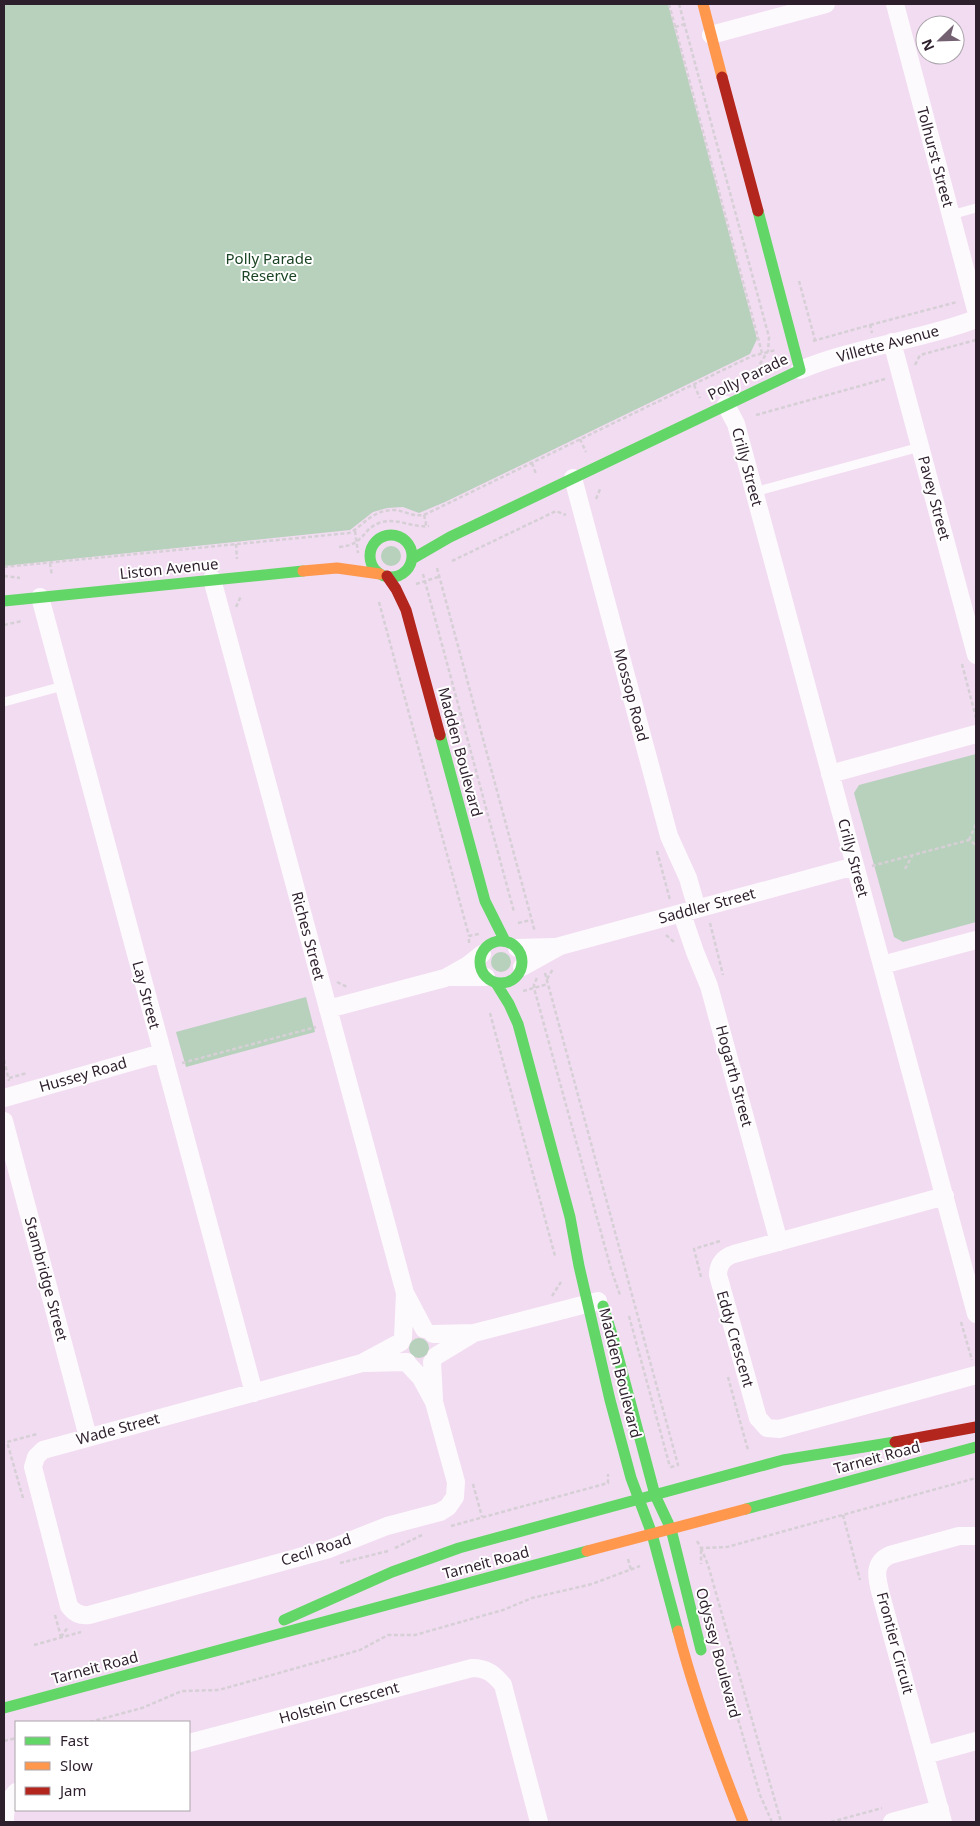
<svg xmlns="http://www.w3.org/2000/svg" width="980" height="1826" font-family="'Noto Sans',sans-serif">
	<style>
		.green { fill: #b7d1bc }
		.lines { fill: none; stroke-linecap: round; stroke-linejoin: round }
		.path { stroke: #d6d0d6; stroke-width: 2.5; stroke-dasharray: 4 2.5; stroke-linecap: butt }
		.lane { stroke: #fdfafd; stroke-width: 9 }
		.street { stroke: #fdfafd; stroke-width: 18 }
		.fast { stroke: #63d668; stroke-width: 11 }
		.slow { stroke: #ff974d; stroke-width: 11 }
		.jam { stroke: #b3261e; stroke-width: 11 }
		.labels { text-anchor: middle; stroke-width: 4; stroke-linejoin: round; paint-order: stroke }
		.street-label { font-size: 15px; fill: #2e1f2d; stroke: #fff }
		.park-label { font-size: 15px; fill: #1a4423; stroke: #fff }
	</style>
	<rect width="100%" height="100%" fill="#f2dcf1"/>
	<path class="green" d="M4 4H668L757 339 750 354 445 502 419 513 403 507 387 508 373 512 350 530 4 566Z
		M381 556a10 10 0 1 1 20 0a10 10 0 1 1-20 0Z
		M976 754V922L903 942 894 937 854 793 859 785Z
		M491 962a10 10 0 1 1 20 0a10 10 0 1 1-20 0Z
		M306 997 315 1032 186 1067 176 1032Z
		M409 1348a10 10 0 1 1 20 0a10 10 0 1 1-20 0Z"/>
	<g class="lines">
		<path class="path" d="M669 4 762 353
			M679 4 769 337 768 351 758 367
			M675 27 685 24
			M799 281 815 340
			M870 325 957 302
			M813 341 870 325 872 333
			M915 365 920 355 976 340
			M694 385 700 398
			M756 415 885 379
			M580 439 586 452
			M532 463 536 474
			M596 499 601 487
			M424 515 426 523 425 528
			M355 531 358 553
			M236 544 237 559
			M339 547C366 545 361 528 382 522 398 518 412 528 429 526
			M452 561 556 511 566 515
			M50 563 52 576
			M4 567 349 533C365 525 370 511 393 510 404 510 411 517 424 515L752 356 776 350
			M437 568 535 932
			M423 574 514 912
			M4 576 20 578
			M416 584 438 577
			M379 602 469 936
			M236 607 241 596
			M4 625 22 621
			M962 664 976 718
			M969 840 976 824
			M657 851 670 900
			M872 866 969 840 976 845
			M905 869 912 856
			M518 923 531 920
			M710 923 723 975
			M666 935 674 942
			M469 943V936L479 934
			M545 973 678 1465 668 1468
			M537 978 534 984V988L611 1269 620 1295
			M547 979 553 969
			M337 982 347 987
			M523 991 548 984
			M490 1013 555 1256
			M4 1060 9 1081
			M182 1063 316 1027
			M9 1078 27 1073
			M701 1277 694 1249 720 1241
			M552 1296 561 1282
			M629 1316 670 1467
			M961 1322 972 1360
			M728 1377 738 1414
			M738 1414 748 1450
			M473 1484 482 1517
			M23 1498 7 1442 37 1434
			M843 1515 860 1580
			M451 1526 608 1483V1474
			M697 1541 701 1548 727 1547 976 1478
			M395 1548 422 1535
			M701 1548 708 1565 781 1822
			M701 1550V1564
			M628 1559 631 1570
			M340 1563 388 1551
			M55 1615 61 1637
			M61 1637 68 1627
			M34 1645 81 1632
			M720 1657 760 1795 772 1822
			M90 1722 142 1708 182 1691 219 1690 360 1650 388 1635H415L503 1610 532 1598 592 1584 640 1566
			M4 1741 16 1738
			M831 1822 882 1808"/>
		<path class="lane" d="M951 215 976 208
			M754 492 920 447
			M4 702 63 686"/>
		<path class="street" d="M895 4 976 310
			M711 35 826 4
			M892 342 976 655
			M800 370C857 346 919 341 976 319
			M726 405 736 424 976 1314
			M573 478 669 836 688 878 697 909
			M212 579 405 1293 424 1329
			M40 597 254 1393
			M830 774 976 734
			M682 914 695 952 709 986 779 1242
			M517 948 554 947
			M882 965 976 940
			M522 967 560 946 855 866
			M449 977H486
			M328 1009 445 978 468 965 482 954
			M4 1098 162 1053
			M4 1121 88 1437
			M945 1196 734 1254C724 1257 718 1264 718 1275L758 1418 767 1428 779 1429 976 1375
			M433 1334 474 1333
			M403 1338 405 1293
			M401 1342 362 1363 43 1450 36 1457 33 1467 69 1606C74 1613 80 1616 89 1615L329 1549 387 1526 440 1512 448 1507 455 1497 456 1482 434 1402 421 1378 408 1364
			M436 1356 474 1333 598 1301
			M432 1362 434 1399
			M365 1363 407 1362
			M189 1743 472 1668C487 1668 494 1674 503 1685L539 1822
			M925 1755 976 1741
			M5 1822C4 1810 8 1801 16 1792
			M892 1822 940 1809
			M943 1822 881 1595C877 1579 872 1563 890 1555L959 1536H976"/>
		<path class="fast" d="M370 556a21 21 0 1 1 42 0a21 21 0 1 1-42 0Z
			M412 559 450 537 800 370 758 211
			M4 601 303 571
			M440 735 485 901 505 941
			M480 962a21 21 0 1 1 42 0a21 21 0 1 1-42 0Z
			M496 983 509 1004 518 1024 570 1217 579 1266 610 1400 631 1478 652 1534 678 1631
			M603 1306 614 1341 655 1495 671 1529 701 1650
			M746 1509 976 1447
			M284 1620 392 1572 459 1548 783 1460 895 1442
			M4 1708 587 1551"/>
		<path class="slow" d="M703 4 722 77
			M303 571 337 568 380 574
			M587 1551 746 1509
			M678 1631C695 1697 718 1759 743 1822"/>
		<path class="jam" d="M722 77 758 211
			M387 576 396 589 406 610 440 735
			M895 1442 976 1427"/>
	</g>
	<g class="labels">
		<g class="street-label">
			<text transform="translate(935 157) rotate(75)" y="5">Tolhurst Street</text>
			<text transform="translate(888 344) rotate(-15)" y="5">Villette Avenue</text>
			<text transform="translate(748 377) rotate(-26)" y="5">Polly Parade</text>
			<text transform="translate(747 467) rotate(75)" y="5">Crilly Street</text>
			<text transform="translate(934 498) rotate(75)" y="5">Pavey Street</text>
			<text transform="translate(169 569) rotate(-6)" y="5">Liston Avenue</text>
			<text transform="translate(631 695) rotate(75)" y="5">Mossop Road</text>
			<text transform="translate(460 752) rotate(75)" y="5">Madden Boulevard</text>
			<text transform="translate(853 858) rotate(75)" y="5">Crilly Street</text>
			<text transform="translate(707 906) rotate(-15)" y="5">Saddler Street</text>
			<text transform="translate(308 936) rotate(75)" y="5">Riches Street</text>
			<text transform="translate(146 995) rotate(75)" y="5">Lay Street</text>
			<text transform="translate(83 1075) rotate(-16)" y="5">Hussey Road</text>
			<text transform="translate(734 1076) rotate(75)" y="5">Hogarth Street</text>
			<text transform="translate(46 1279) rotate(75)" y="5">Stambridge Street</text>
			<text transform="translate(735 1339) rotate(74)" y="5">Eddy Crescent</text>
			<text transform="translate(620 1373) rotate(76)" y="5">Madden Boulevard</text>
			<text transform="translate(118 1429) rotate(-15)" y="5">Wade Street</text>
			<text transform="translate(877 1458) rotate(-15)" y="5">Tarneit Road</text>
			<text transform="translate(316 1550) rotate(-18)" y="5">Cecil Road</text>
			<text transform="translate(486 1563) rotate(-15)" y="5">Tarneit Road</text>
			<text transform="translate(895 1643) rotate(75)" y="5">Frontier Circuit</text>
			<text transform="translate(718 1653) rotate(75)" y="5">Odyssey Boulevard</text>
			<text transform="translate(95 1668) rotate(-15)" y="5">Tarneit Road</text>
			<text transform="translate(339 1703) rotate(-15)" y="5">Holstein Crescent</text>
		</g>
		<g class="park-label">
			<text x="269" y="264">Polly Parade<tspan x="269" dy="17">Reserve</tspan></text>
		</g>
	</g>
	<rect width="980" height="1826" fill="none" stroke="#2e1f2d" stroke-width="10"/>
	<rect x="15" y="1721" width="175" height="90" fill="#ffffff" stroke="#aba5ab"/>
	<rect x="25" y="1737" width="25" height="8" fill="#63d668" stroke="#aba5ab"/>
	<text x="60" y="1746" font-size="15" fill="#2e1f2d">Fast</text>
	<rect x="25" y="1762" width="25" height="8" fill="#ff974d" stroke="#aba5ab"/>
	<text x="60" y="1771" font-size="15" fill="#2e1f2d">Slow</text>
	<rect x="25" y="1787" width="25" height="8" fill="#b3261e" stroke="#aba5ab"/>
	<text x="60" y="1796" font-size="15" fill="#2e1f2d">Jam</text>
	<g transform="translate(940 40) rotate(247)"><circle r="24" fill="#ffffff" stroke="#aba5ab"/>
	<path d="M0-4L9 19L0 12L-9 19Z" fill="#736172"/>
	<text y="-8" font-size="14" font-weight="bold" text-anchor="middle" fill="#2e1f2d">N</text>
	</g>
</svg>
